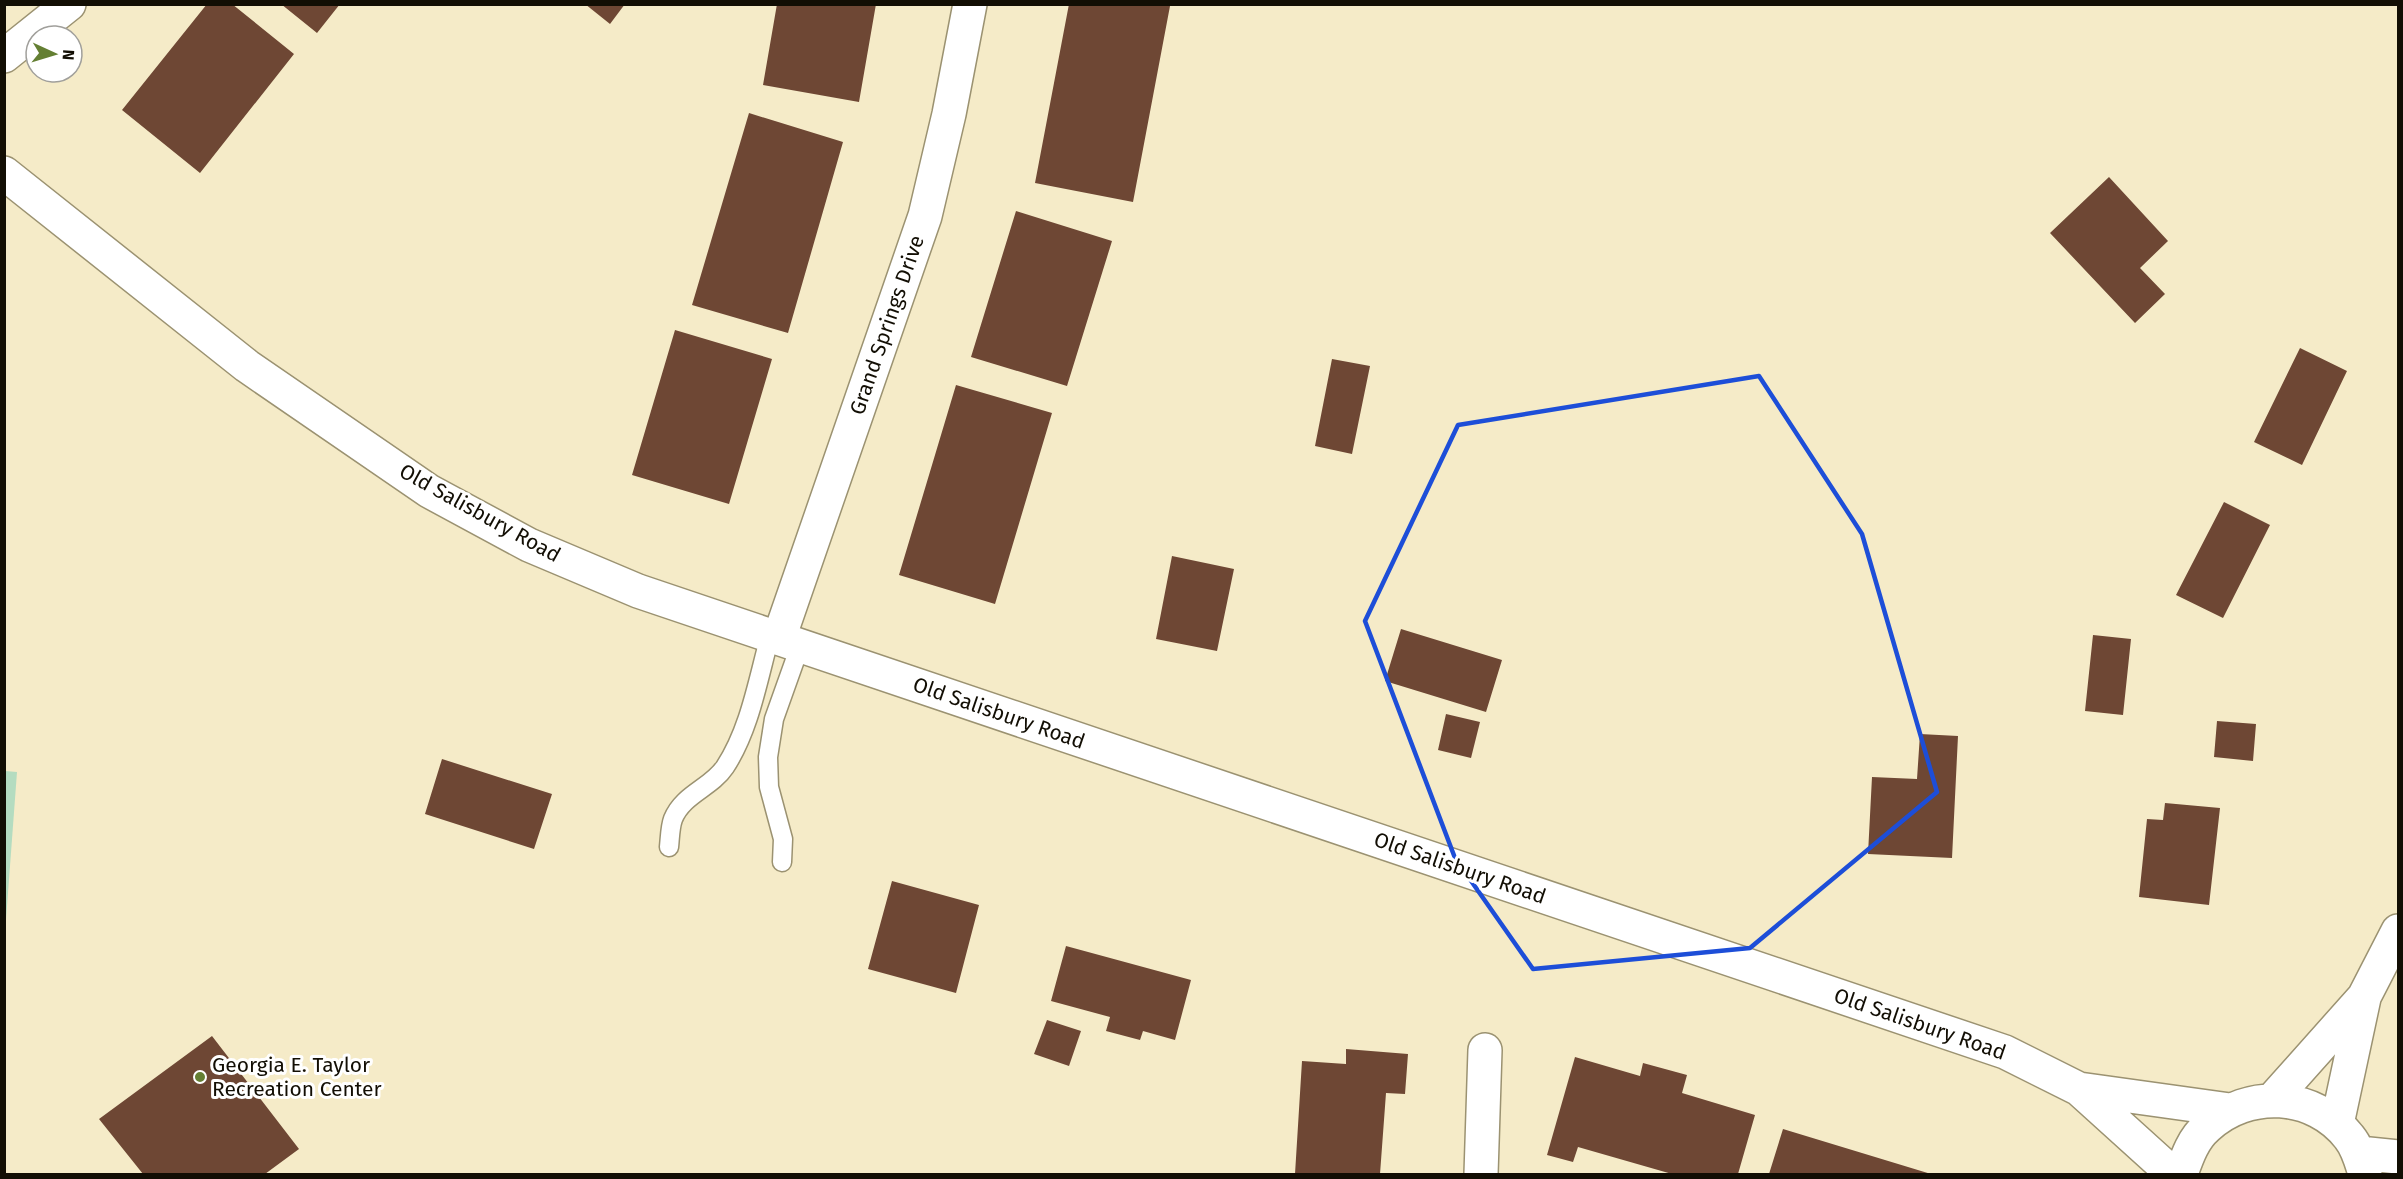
<svg xmlns="http://www.w3.org/2000/svg" width="2403" height="1179" font-family="'Fira Sans',sans-serif">
	<style>
		.green { fill: #b4dcc0 }
		.building { fill: #6e4734 }
		.lines { fill: none; stroke-linecap: round; stroke-linejoin: round }
		.lane-casing { stroke: #9b9271; stroke-width: 21 }
		.street-casing { stroke: #9b9271; stroke-width: 36 }
		.secondary-casing { stroke: #9b9271; stroke-width: 36 }
		.lane { stroke: #fff; stroke-width: 18 }
		.street { stroke: #fff; stroke-width: 33 }
		.secondary { stroke: #fff; stroke-width: 33 }
		.marked { fill: none; stroke: #1d4ed8; stroke-width: 4.5; stroke-linejoin: round }
		.poi-dot { fill: #647f33; stroke: #fff; stroke-width: 2 }
		.labels { text-anchor: middle; stroke-width: 6; stroke-linejoin: round; paint-order: stroke }
		.street-label { font-size: 21px; fill: #120e04; stroke: #fff }
		.poi-label { font-size: 21px; fill: #120e04; stroke: #fff; text-anchor: start }
	</style>
	<rect width="100%" height="100%" fill="#f5ebc8"/>
	<path class="green" d="M5 771 17 772 5 933 4 771Z"/>
	<path class="building" d="M207 4H232L294 54 200 173 122 110Z
		M281 4H340L317 33Z
		M585 4H625L610 24Z
		M777 4H876L859 102 763 85Z
		M1069 4 1170 6 1133 202 1035 183Z
		M749 113 843 142 788 333 692 305Z
		M2109 177 2168 241 2140 268 2165 294 2135 323 2050 233Z
		M1016 211 1112 241 1067 386 971 357Z
		M675 330 772 359 729 504 632 475Z
		M2300 348 2347 371 2302 465 2254 442Z
		M1332 359 1370 366 1352 454 1315 446Z
		M956 385 1052 413 995 604 899 575Z
		M2224 502 2270 525 2223 618 2176 595Z
		M1172 556 1234 569 1217 651 1156 639Z
		M1401 629 1502 660 1486 712 1385 681Z
		M2093 635 2131 639 2123 715 2085 711Z
		M1446 714 1480 722 1471 758 1438 750Z
		M2217 721 2256 724 2253 761 2214 757Z
		M1920 734 1958 736 1952 858 1868 854 1872 777 1917 779Z
		M442 759 552 794 534 849 425 814Z
		M2165 803 2220 808 2209 905 2139 897 2147 819 2163 820Z
		M892 881 979 905 956 993 868 969Z
		M1066 946 1191 980 1175 1040 1143 1031 1140 1040 1106 1031 1110 1017 1051 1001Z
		M1047 1020 1081 1031 1069 1066 1034 1054Z
		M212 1036 299 1149 265 1174H143L99 1119Z
		M1346 1049 1408 1054 1405 1094 1386 1093 1380 1174H1295L1302 1061 1346 1064Z
		M1575 1057 1640 1076 1643 1063 1687 1075 1682 1093 1755 1115 1738 1174H1672L1578 1147 1573 1162 1547 1155Z
		M1783 1129 1931 1174H1769Z"/>
	<g class="lines">
		<defs>
			<path id="lane" d="M669 847C670 838 670 827 673 819 683 794 711 788 725 767 750 729 758 679 770 636
				M782 862 783 839 769 787 768 757 774 719 800 646"/>
			<path id="street" d="M4 56 69 4
				M779 638 925 216 949 114 970 4
				M1481 1174 1485 1050"/>
			<path id="secondary" d="M4 173 247 366 429 491 529 545 638 591 2005 1052 2079 1089 2173 1174
				M2079 1089 2230 1110
				M2273 1099 2364 997 2398 931
				M2337 1124 2364 998
				M2359 1153 2398 1157
				M2181 1174C2187 1157 2193 1139 2207 1127 2248 1089 2314 1092 2349 1137 2358 1148 2361 1161 2365 1174"/>
		</defs>
		<use href="#lane" class="lane-casing"/>
		<use href="#street" class="street-casing"/>
		<use href="#secondary" class="secondary-casing"/>
		<use href="#lane" class="lane"/>
		<use href="#street" class="street"/>
		<use href="#secondary" class="secondary"/>
	</g>
	<path class="marked" d="M1759 376 1862 534 1937 792 1750 948 1533 969 1455 858 1365 621 1458 425Z"/>
	<circle class="poi-dot" cx="200" cy="1077" r="6"/>
	<g class="labels">
		<g class="street-label">
			<text transform="translate(887 325) rotate(-71)" y="7">Grand Springs Drive</text>
			<text transform="translate(480 513) rotate(29)" y="7">Old Salisbury Road</text>
			<text transform="translate(999 713) rotate(19)" y="7">Old Salisbury Road</text>
			<text transform="translate(1460 868) rotate(19)" y="7">Old Salisbury Road</text>
			<text transform="translate(1920 1024) rotate(19)" y="7">Old Salisbury Road</text>
		</g>
		<g class="poi-label">
			<text x="212" y="1072">Georgia E. Taylor<tspan x="212" dy="24">Recreation Center</tspan></text>
		</g>
	</g>
	<rect width="2403" height="1179" fill="none" stroke="#120e04" stroke-width="12"/>
	<g transform="translate(54 54) rotate(94)"><circle r="28" fill="#ffffff" stroke="#a09f9b" stroke-width="1.5"/>
	<path d="M0-4.5L10 22L0 15L-10 22Z" fill="#647f33"/>
	<text y="-9" font-size="16" font-weight="bold" text-anchor="middle" fill="#120e04">N</text>
	</g>
</svg>
